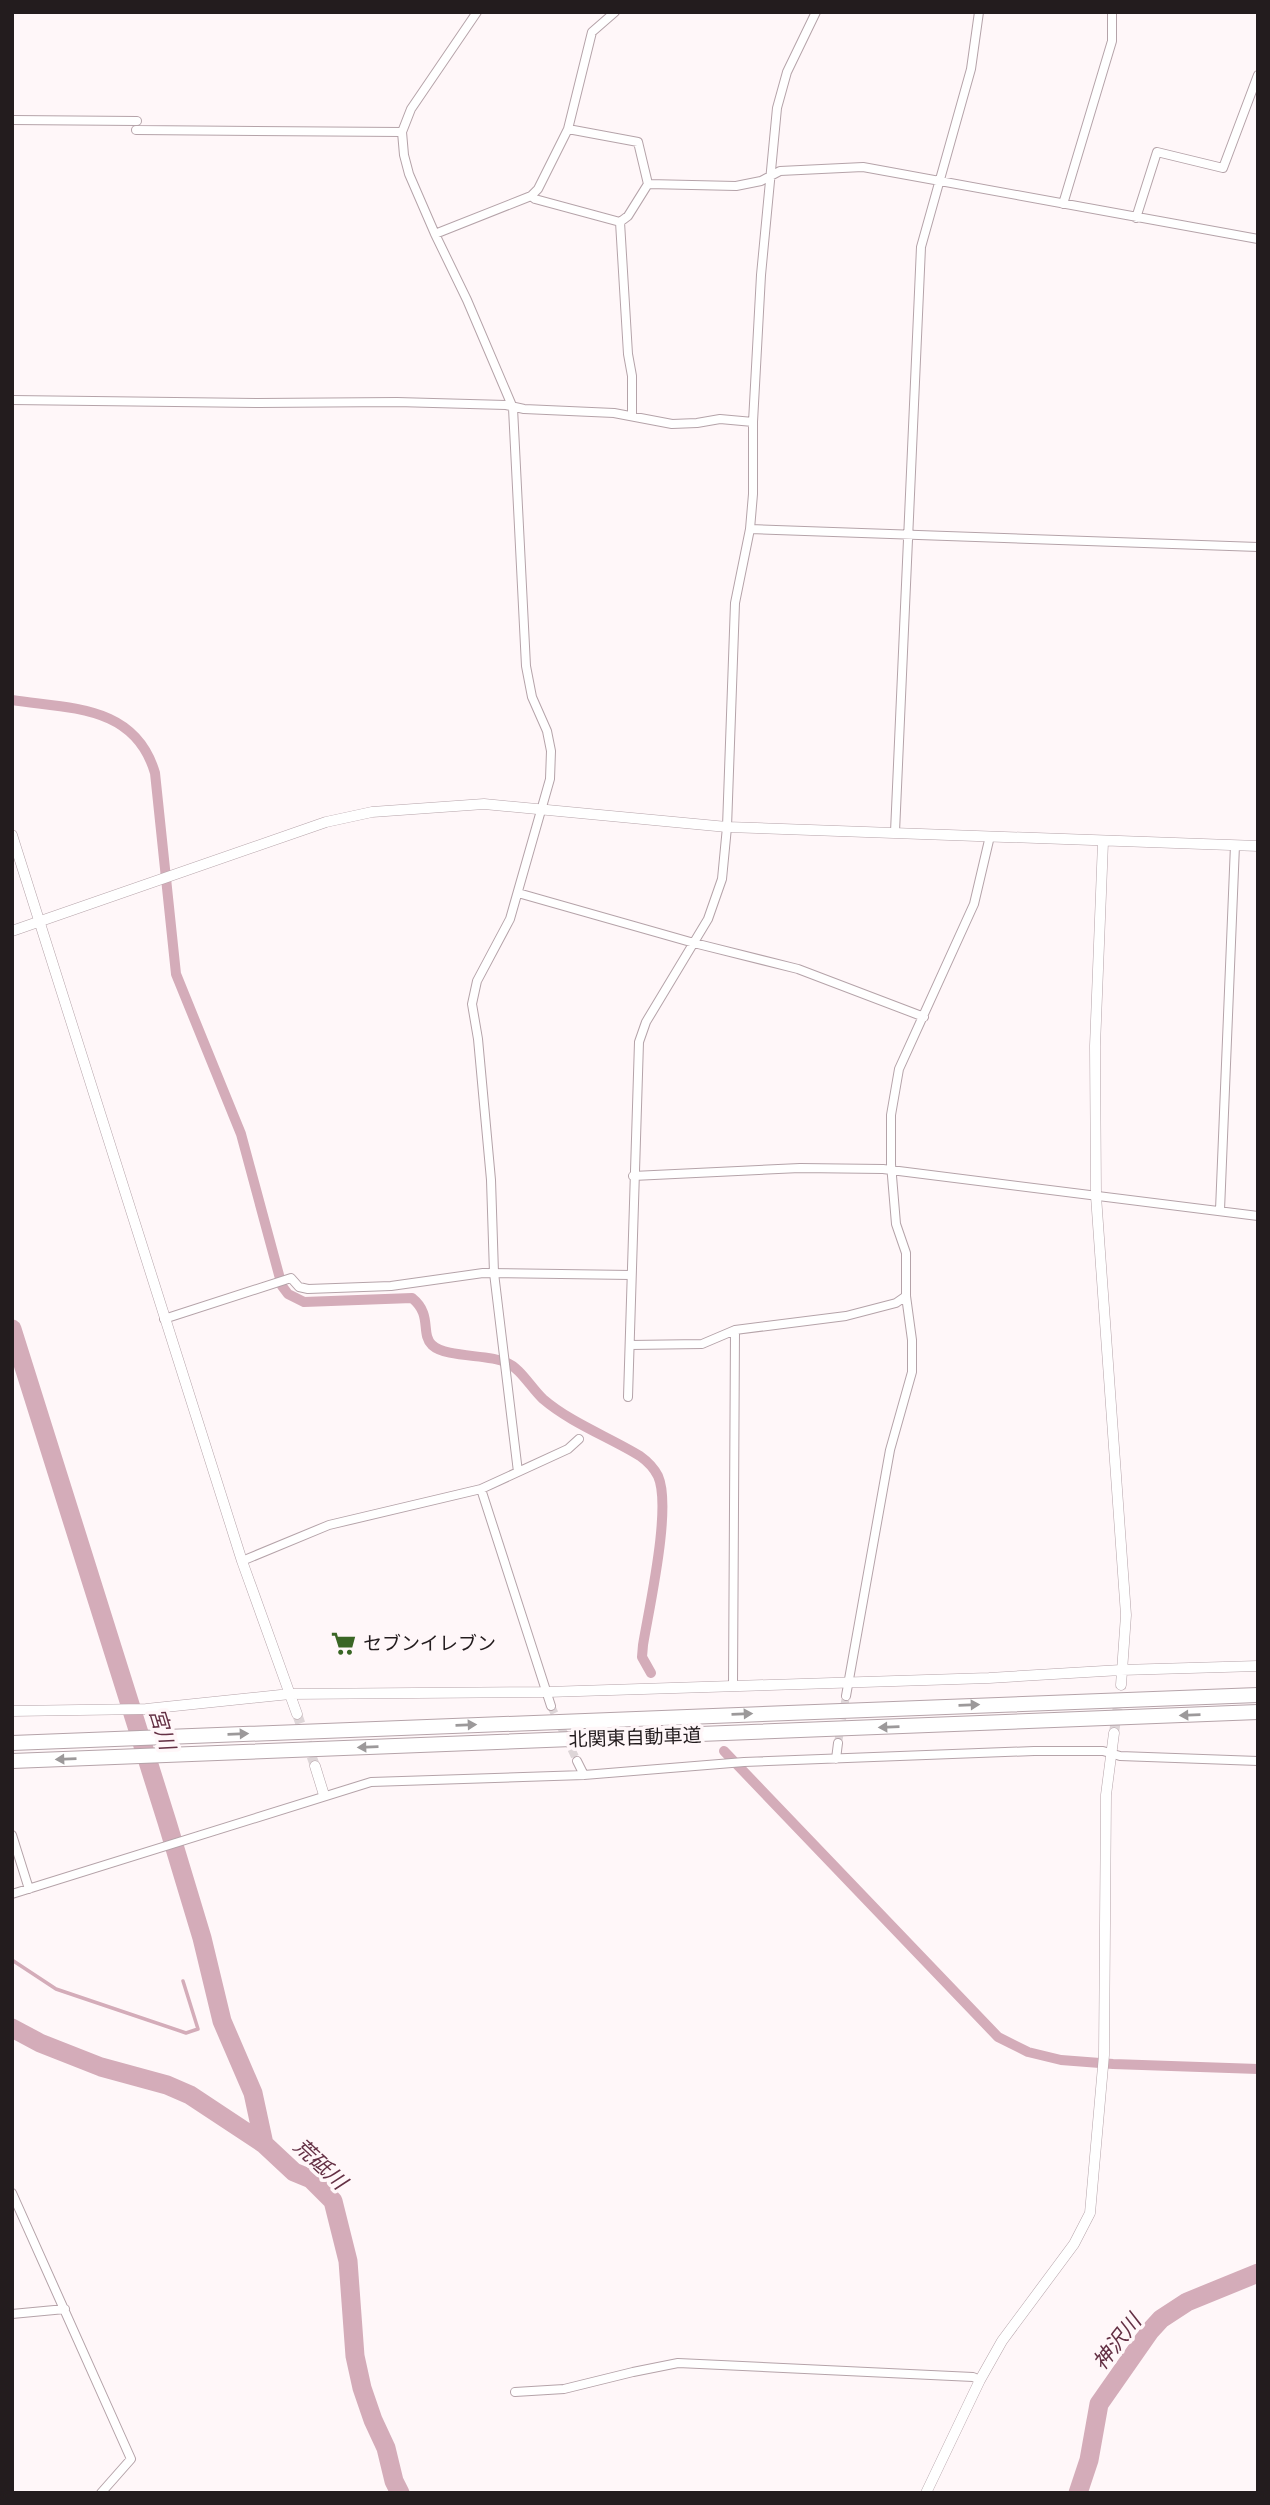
<svg xmlns="http://www.w3.org/2000/svg" width="1270" height="2505" font-family="Roboto,'Noto Sans JP',sans-serif">
	<style>
		.lines { fill: none; stroke-linecap: round; stroke-linejoin: round }
		.stream { stroke: #d4acb9; stroke-width: 3.5 }
		.canal { stroke: #d4acb9; stroke-width: 10 }
		.river { stroke: #d4acb9; stroke-width: 19 }
		.minor-tunnel { stroke: #ded6d8; stroke-width: 8; stroke-dasharray: 8 4; stroke-linecap: butt }
		.tertiary-tunnel { stroke: #ded6d8; stroke-width: 10; stroke-dasharray: 10 5; stroke-linecap: butt }
		.minor-casing { stroke: #b5a3a9; stroke-width: 10 }
		.tertiary-casing { stroke: #b5a3a9; stroke-width: 11 }
		.motorway-casing { stroke: #b5a3a9; stroke-width: 16 }
		.minor { stroke: #fff; stroke-width: 8 }
		.tertiary { stroke: #fff; stroke-width: 10 }
		.motorway { stroke: #fff; stroke-width: 14 }
		.oneway { fill: #9c999a }
		.labels { text-anchor: middle; stroke-width: 7; stroke-linejoin: round; paint-order: stroke }
		.poi-label { font-size: 19px; fill: #231c1e; stroke: #fff7f9; text-anchor: start }
		.street-label { font-size: 19px; fill: #231c1e; stroke: #fff7f9 }
		.water-label { font-size: 21px; font-style: italic; fill: #643044; stroke: #fff7f9 }
	</style>
	<rect width="100%" height="100%" fill="#fff7f9"/>
	<g class="lines">
		<path class="stream" d="M12 1960 56 1989 186 2033 198 2029 183 1981
			M217 2023 222 2021"/>
		<path class="canal" d="M12 700C71 709 135 705 155 773L176 974 241 1134 282 1286 288 1294 304 1302 412 1298C433 1315 420 1333 432 1345 446 1358 487 1354 505 1362 520 1367 531 1388 543 1399 571 1423 609 1437 640 1456 647 1461 654 1468 658 1476 672 1507 649 1608 643 1645L642 1657 651 1673
			M724 1751 998 2037 1028 2052 1061 2060 1113 2064 1258 2069"/>
		<path class="river" d="M12 1329 167 1822 202 1938 222 2021 253 2093 264 2144
			M12 2028 40 2043 101 2067 167 2085 190 2095 264 2144 294 2172 311 2179 333 2201 348 2261 355 2356 362 2388 373 2420 386 2448 394 2481 400 2493
			M1078 2493 1089 2460 1099 2404 1150 2331 1161 2319 1187 2302 1258 2273"/>
		<path class="minor-tunnel" d="M551 1706 577 1761
			M838 1743 846 1696"/>
		<path class="tertiary-tunnel" d="M297 1714 315 1766
			M1114 1733 1121 1685"/>
		<defs>
			<path id="minor" d="M477 12 411 109 402 132 404 155 409 174 435 234 467 300 513 408 526 666 532 697 547 731 551 751 550 779 510 919 477 981 472 1004 478 1039 491 1180 494 1273 518 1472
				M12 120 137 121
				M568 129 592 32 615 12
				M136 130 402 132
				M531 196 538 189 568 129 638 142 648 184
				M1063 204 1112 41V12
				M1136 218 1157 152 1223 168 1258 75
				M620 222 628 216 648 184 736 186 761 181 780 171 863 167 1258 239
				M620 222 628 354 632 376V416
				M435 234 531 196 535 199 620 222
				M12 400 258 403 397 402 506 405 524 409 614 413 672 424 697 423 720 419 753 422
				M750 529 1258 547
				M895 832 921 247 971 69 979 12
				M518 893 694 943 798 969 924 1017
				M633 1176 800 1168 883 1169 1258 1216
				M1220 1210 1235 845
				M164 1319 291 1278 299 1287 308 1289 391 1286 483 1273 631 1275
				M630 1345 702 1344 735 1330 846 1316 896 1303 906 1296
				M628 1397 639 1042 646 1022 708 919 722 879 727 827 735 603 750 529 753 494V422L761 275 777 108 787 72 816 12
				M481 1489 551 1706
				M242 1561 329 1525 481 1489 568 1449 579 1439
				M733 1685 735 1330
				M846 1696 890 1450 912 1372V1340L906 1296V1253L896 1224 891 1164V1115L899 1069 974 904 990 836
				M836 1759 838 1743
				M577 1761 584 1775
				M12 1835 29 1889
				M12 1894 371 1782 584 1775 744 1762 1034 1751H1103L1120 1756 1258 1761
				M12 2193 131 2459 101 2493
				M12 2314 65 2309
				M515 2392 564 2389 633 2372 678 2363 973 2377 980 2380"/>
			<path id="tertiary" d="M12 835 242 1561 297 1714
				M1103 842 1095 1046 1096 1196 1126 1615 1121 1685
				M12 931 326 822 372 812 484 804 727 827 1258 846
				M12 1711 146 1709 290 1694 547 1692 989 1678 1121 1670 1258 1666
				M315 1766 324 1795
				M926 2493 980 2380 1002 2341 1074 2244 1090 2213 1104 2055 1106 1795 1114 1733"/>
			<path id="motorway" d="M12 1743 1258 1695
				M12 1761 1258 1712"/>
		</defs>
		<use href="#minor" class="minor-casing"/>
		<use href="#tertiary" class="tertiary-casing"/>
		<use href="#motorway" class="motorway-casing"/>
		<use href="#minor" class="minor"/>
		<use href="#tertiary" class="tertiary"/>
		<use href="#motorway" class="motorway"/>
	</g>
	<defs><path id="oneway-solid" d="M-6-.8H1V-3.2L6.5 0L1 3.2V.8H-6Z" transform="scale(1.75)"/></defs>
	<g class="oneway">
		<use href="#oneway-solid" transform="translate(969 1705) rotate(-2)"/>
		<use href="#oneway-solid" transform="translate(742 1714) rotate(-2)"/>
		<use href="#oneway-solid" transform="translate(1190 1715) rotate(178)"/>
		<use href="#oneway-solid" transform="translate(466 1725) rotate(-2)"/>
		<use href="#oneway-solid" transform="translate(889 1727) rotate(178)"/>
		<use href="#oneway-solid" transform="translate(238 1734) rotate(-2)"/>
		<use href="#oneway-solid" transform="translate(368 1747) rotate(178)"/>
		<use href="#oneway-solid" transform="translate(66 1759) rotate(178)"/>
	</g>
	<defs>
		<symbol id="supermarket-bare" viewBox="-9 -9 18 18"><path d="M-6-5.5h2.5l.6 2H6L4.5 2H-2.5L-4.4-4H-6ZM-1.5 3.2a1.3 1.3 0 1 0 .1 0ZM3 3.2a1.3 1.3 0 1 0 .1 0Z" fill="#3a6625" stroke="#fff7f9" stroke-width="2.5" paint-order="stroke"/></symbol>
	</defs>
	<g fill-rule="evenodd">
		<use href="#supermarket-bare" x="326" y="1626" width="35" height="35"/>
	</g>
	<g class="labels">
		<g class="poi-label">
			<text x="363" y="1650">セブンイレブン</text>
		</g>
		<g class="street-label">
			<text transform="translate(635 1737) rotate(-2)" y="7">北関東自動車道</text>
		</g>
		<g class="water-label">
			<text transform="translate(162 1729) rotate(73)" y="7">宮川</text>
			<text transform="translate(320 2164) rotate(43)" y="7">荒砥川</text>
			<text transform="translate(1117 2342) rotate(-52)" y="7">神沢川</text>
		</g>
	</g>
	<rect width="1270" height="2505" fill="none" stroke="#231c1e" stroke-width="28"/>
</svg>
